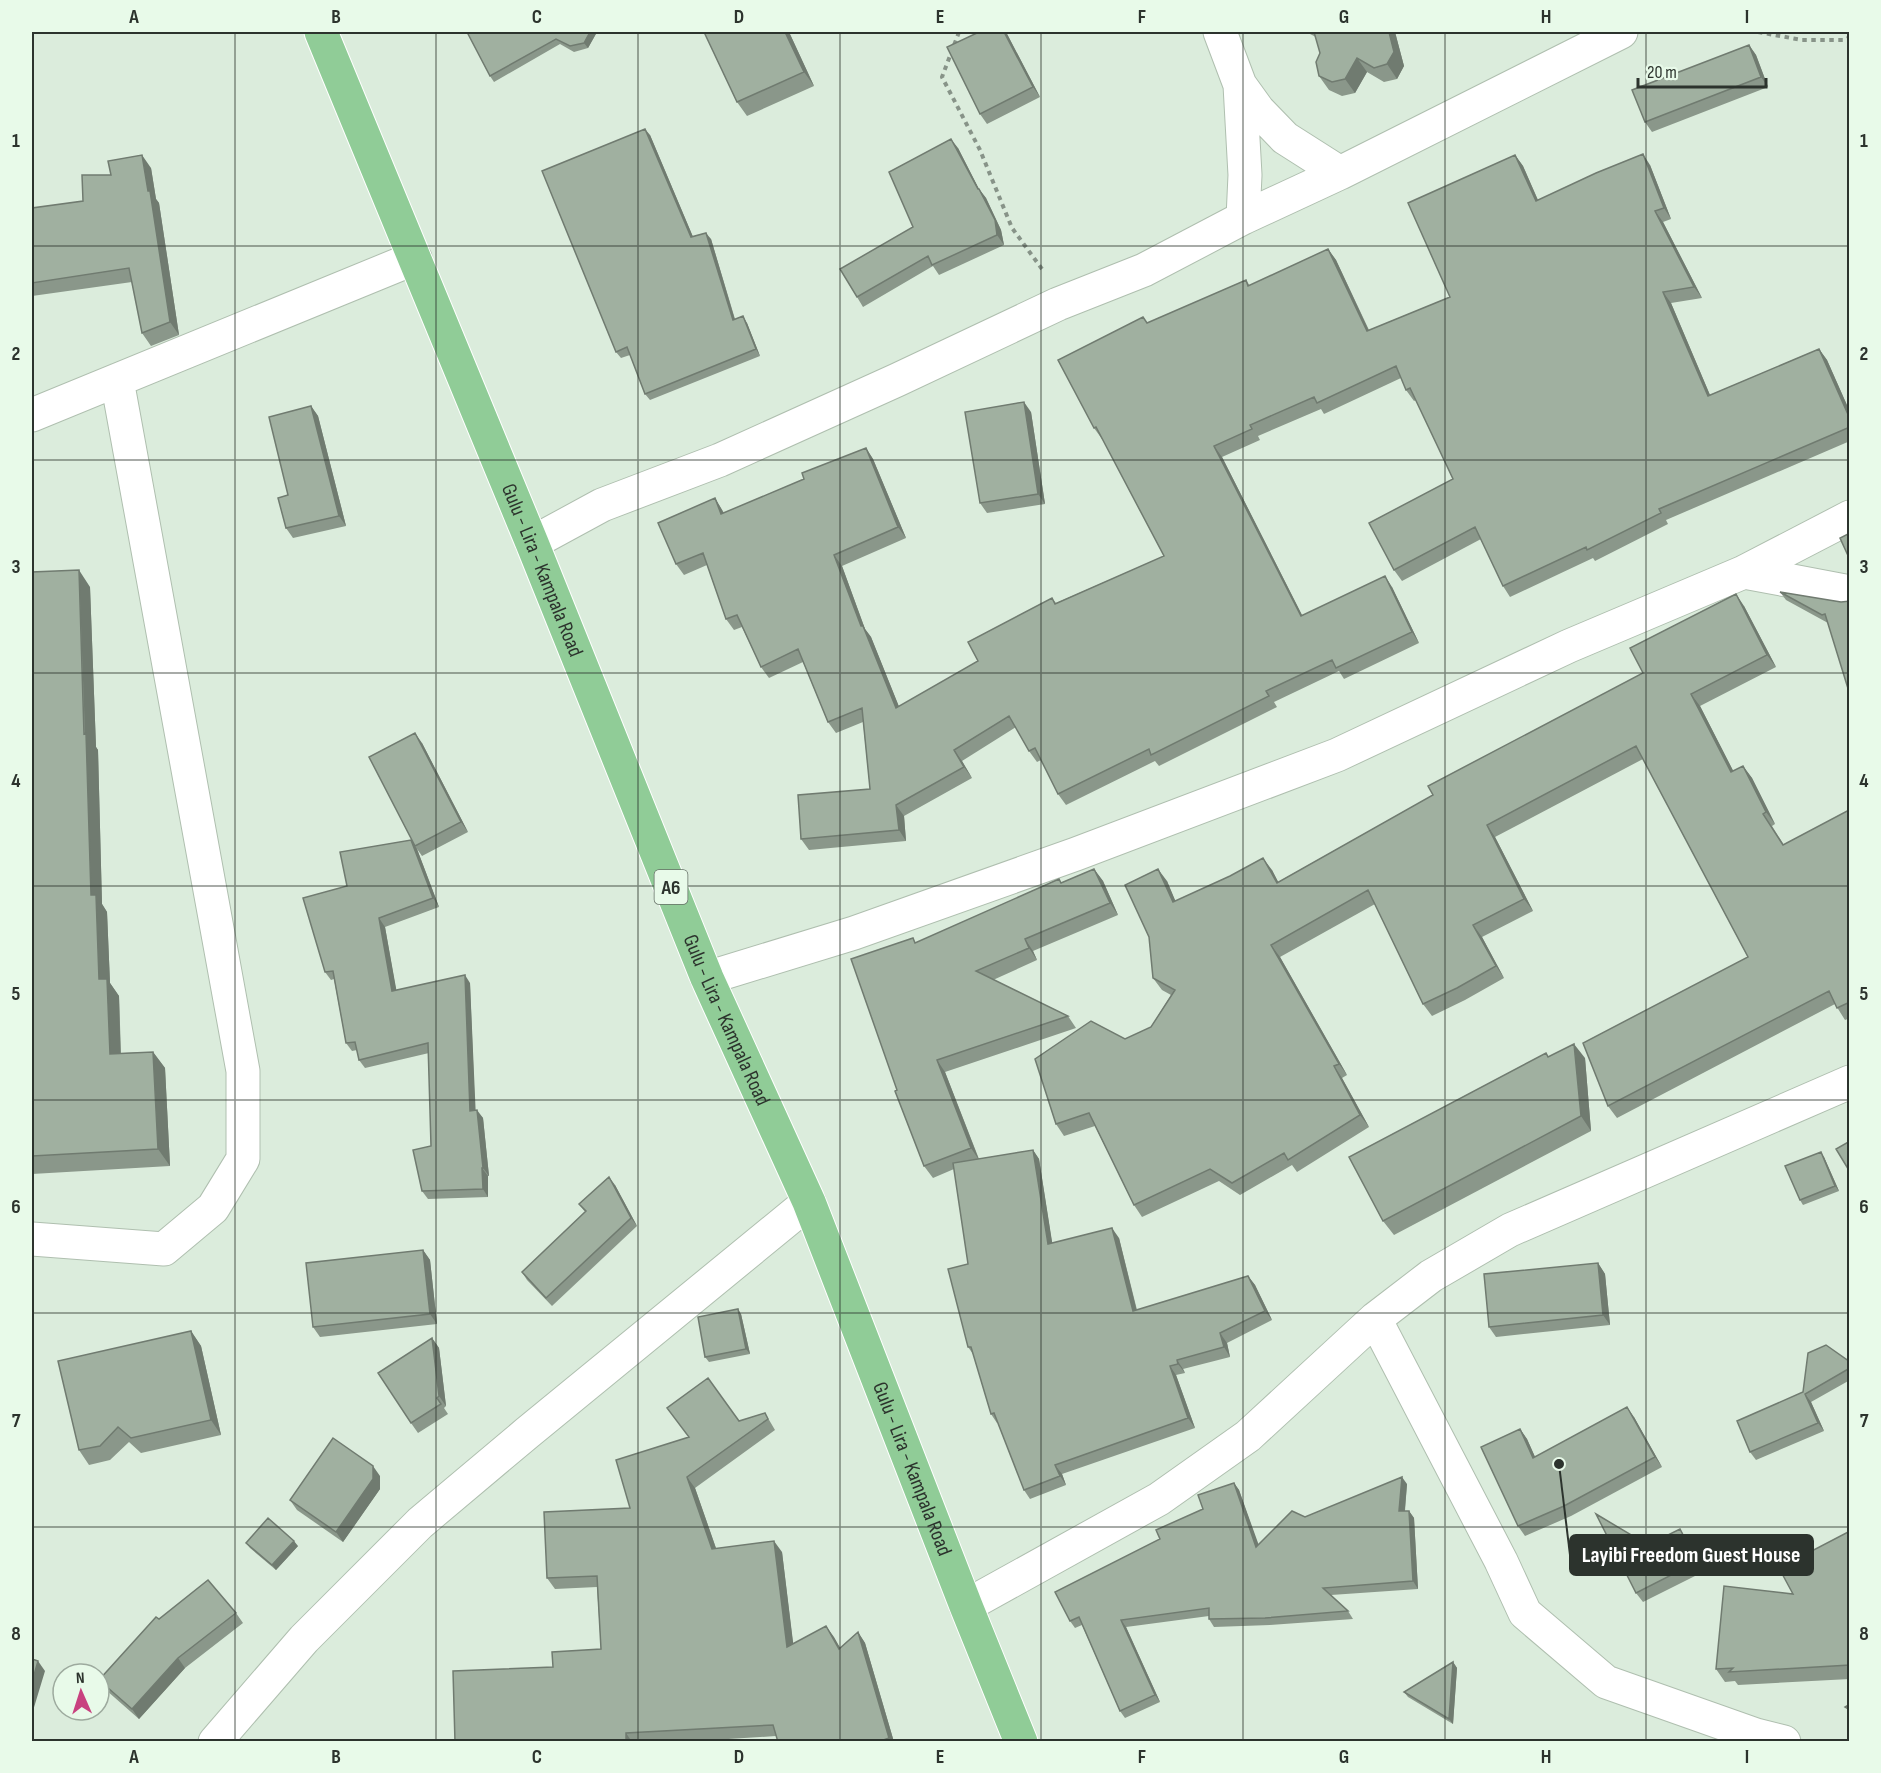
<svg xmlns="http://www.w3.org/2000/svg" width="1881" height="1773" font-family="'Sofia Sans Condensed',sans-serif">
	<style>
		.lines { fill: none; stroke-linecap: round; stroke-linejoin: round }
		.minor-casing { stroke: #afbfaf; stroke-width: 35 }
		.major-casing { stroke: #fff; stroke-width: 35 }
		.path { stroke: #879388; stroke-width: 4; stroke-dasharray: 4.5 4.5; stroke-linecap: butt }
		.minor { stroke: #fff; stroke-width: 33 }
		.major { stroke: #90cc97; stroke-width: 33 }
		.wall { fill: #8a978a }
		.shaded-wall { fill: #707b70 }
		.building { fill: #a0b0a0; stroke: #707b70; stroke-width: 1.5 }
		.grid { fill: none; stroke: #2c332d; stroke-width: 1.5; stroke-opacity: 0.55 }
		.labels { text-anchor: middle; stroke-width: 5; stroke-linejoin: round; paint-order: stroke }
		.shield { fill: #e8fae9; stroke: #646f65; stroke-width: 1.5 }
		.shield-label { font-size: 20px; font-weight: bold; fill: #2c332d }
		.street-label { font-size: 21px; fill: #2c332d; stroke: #e8fae9 }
		.leader { fill: none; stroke: #2c332d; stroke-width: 2 }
		.callout-dot { fill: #2c332d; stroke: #e8fae9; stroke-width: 2 }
		.callout { fill: #2c332d; stroke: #2c332d; stroke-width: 2 }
		.callout-label { font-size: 22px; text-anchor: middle; font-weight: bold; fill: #fff }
		.neatline { fill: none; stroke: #2c332d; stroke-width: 2 }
		.grid-label { font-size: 20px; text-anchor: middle; font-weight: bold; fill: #2c332d }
	</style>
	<rect width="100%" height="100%" fill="#dbecdc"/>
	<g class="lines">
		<defs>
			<path id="minor" d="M1220 32 1240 85 1258 110 1285 138 1340 173
				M1240 85 1245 175 1243 218
				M32 415 415 258
				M532 543 602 505 720 460 897 380 1058 304 1144 270 1243 218 1340 173 1621 32
				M1744 572 1850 592
				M707 978 854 933 1076 854 1337 755 1569 646 1744 572 1850 517
				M32 1239 164 1249 213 1208 243 1159V1071L117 380
				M1375 1319 1501 1561 1525 1613 1606 1682 1756 1735 1784 1742
				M966 1606 1159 1499 1248 1436 1375 1319 1431 1276 1510 1230 1850 1082
				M215 1742 304 1639 420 1523 527 1433 809 1202"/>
			<g id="major">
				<path id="s1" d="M321 32 532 543 707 978 809 1202 966 1606 1021 1742"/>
			</g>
		</defs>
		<use href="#minor" class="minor-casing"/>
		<use href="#major" class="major-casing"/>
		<path class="path" d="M959 32 942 77 980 150 1012 228 1042 269
			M1758 32 1802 40H1844L1850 37"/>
		<use href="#minor" class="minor"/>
		<use href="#major" class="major"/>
	</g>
	<path class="wall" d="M467 32H597L588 48 574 52 560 44 494 82 490 76Z
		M704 32H789L814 86 747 116 737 102Z
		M979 32H1006L1040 97 987 124 980 114Z
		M1306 32H1395L1404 66 1397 79 1384 82 1367 72 1355 93 1342 96 1329 90 1319 76 1320 53 1316 37Z
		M1749 45 1756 55 1768 87 1652 132 1645 122Z
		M650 135 693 237 711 239 735 319 747 323 760 356 650 400 645 394 630 355 621 358 616 352Z
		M958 148 979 189 986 198 1001 230 1004 245 939 275 933 266 863 307 857 297 913 227Z
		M1515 155 1523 166 1538 200 1650 165 1671 219 1663 222 1702 298 1671 303 1710 395 1819 349 1827 360 1850 412V441L1666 520 1668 524 1595 561 1593 558 1510 597 1503 586 1481 539 1402 581 1394 570 1453 479 1416 400 1414 401 1406 390 1401 378 1324 414 1321 409 1258 436 1260 440 1222 457 1302 615 1392 587 1419 643 1344 679 1339 671 1274 702 1277 707 1159 766 1155 761 1066 805 1058 794 1041 760 1037 762 1029 751 1016 727 962 761 972 778 904 816 906 841 809 850 801 839 870 789 863 722 836 733 828 722 803 662 769 678 761 667 742 627 734 630 726 619 707 565 684 575 676 564 715 498 724 513 804 479 866 448 873 459 906 538 842 566 865 629 871 637 899 707 978 661 1052 598 1056 603 1164 556 1102 438V439L1094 428 1148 323 1246 280 1250 286 1328 249 1336 260 1369 330 1450 297Z
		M151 168 156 199 159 203 179 335 151 346 142 333 132 282 32 296V208L83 201 111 175Z
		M311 406 318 416 346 526 293 538 286 528 288 495Z
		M1031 412 1045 504 987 513 980 503Z
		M32 572 90 587 96 747 98 750 102 904 107 912 110 983 119 996 121 1053 153 1052 165 1068 170 1166 32 1174Z
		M1780 592 1841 602 1828 623 1786 600Z
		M1744 606 1776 667 1700 706 1733 771 1743 766 1752 778 1775 824 1772 826 1784 845 1850 811V1018L1845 1020 1835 1004 1617 1118 1608 1106 1748 957 1643 759 1495 837 1533 911 1482 937 1504 978 1465 1000 1432 1016 1423 1004 1375 904 1280 957 1347 1075 1342 1078 1369 1127 1297 1172 1292 1165 1240 1195 1219 1181 1142 1217 1134 1205 1095 1126 1064 1136 1056 1124 1125 1039 1151 1027 1171 995 1162 990 1153 978 1167 881 1175 901 1272 870 1278 882 1433 795 1643 673Z
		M422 743 468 832 422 856 415 846Z
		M411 840 417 849 439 907 385 927 396 990 470 983 475 1110 483 1118 489 1176H488V1197L428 1199 422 1191 431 1146 429 1053 365 1068 359 1060 357 1050 352 1051 346 1043 334 979 331 980 325 972 347 886Z
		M1094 869 1103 881 1118 915 1033 951 1037 960 993 980 1068 1016 1076 1028 945 1072 979 1159 1033 1150 1039 1159 1052 1243 1119 1238 1137 1310 1248 1276 1255 1285 1272 1320 1227 1343 1230 1357 1183 1369 1185 1373 1176 1375 1195 1428 1062 1474 1066 1485 1030 1499 1024 1490 998 1423H997L991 1414 973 1354 968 1347V1264L954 1169 933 1178 924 1166 897 1090 916 943 1059 879 1061 883Z
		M1546 1053 1549 1057 1585 1058 1591 1131 1394 1235 1383 1221Z
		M1824 1157 1839 1191 1803 1205 1800 1200Z
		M615 1185 637 1226 552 1306 527 1280 522 1272 585 1212 579 1204Z
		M423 1250 430 1260 437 1324 320 1337 313 1327Z
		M1598 1263 1605 1274 1610 1325 1496 1337 1489 1327Z
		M741 1314 750 1354 709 1362 705 1357Z
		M191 1331 201 1346 221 1435 141 1453 129 1442 110 1460 89 1465 79 1450Z
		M432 1338 439 1348 446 1406 444 1408 448 1414 418 1433 411 1423Z
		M1850 1362V1380L1811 1402 1824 1431 1756 1460 1750 1452 1803 1392Z
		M765 1413 775 1430 695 1488 716 1548 782 1552 793 1644 826 1626 840 1648 858 1632 865 1643 894 1742H778L776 1736 681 1742H455L553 1667 601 1649 597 1587 555 1589 547 1578 630 1508 739 1421Z
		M1634 1417 1662 1467 1571 1516 1525 1536 1518 1526 1520 1429 1527 1439 1535 1457Z
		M380 1476V1489L343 1542 297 1510 290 1500Z
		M1234 1483 1239 1490 1258 1545 1305 1517 1407 1484 1405 1511H1409L1414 1518 1418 1589 1331 1595 1348 1611 1353 1619 1270 1625 1214 1627 1209 1619V1616L1126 1627 1160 1702 1125 1718 1120 1711 1082 1625 1075 1628 1070 1621Z
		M1850 1531V1679L1738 1685 1735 1681 1725 1682 1716 1669 1793 1594Z
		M1686 1539 1703 1572 1643 1602 1636 1593 1648 1545Z
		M246 1543 298 1546 276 1570 250 1548Z
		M236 1613 243 1623 185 1668 139 1719 106 1690 99 1680 159 1619Z
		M1453 1662 1457 1668 1453 1724 1408 1697 1404 1692Z"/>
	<path class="shaded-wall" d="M590 32H597L588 48 584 43Z
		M785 32H789L814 86 804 72Z
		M1004 32H1006L1040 97 1033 87Z
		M1389 32H1395L1404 66 1397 79 1387 64Z
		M1749 45 1756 55 1768 87 1761 77Z
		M1357 58 1367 72 1355 93 1345 79Z
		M645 129 650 135 696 244 691 237Z
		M951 139 958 148 984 199 978 189Z
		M1643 154 1650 165 1671 219 1664 208Z
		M142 155 151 168 156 199 159 203 179 335 170 322Z
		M1515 155 1523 166 1543 212 1536 201Z
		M979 189 986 198 1001 230 1004 245 997 235Z
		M1655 211 1663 222 1702 298 1694 287Z
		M706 233 711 239 737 327 733 320Z
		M1328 249 1336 260 1374 342 1367 331Z
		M1663 292 1671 303 1715 407 1708 396Z
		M743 316 747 323 760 356 756 349Z
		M1819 349 1827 360 1850 412V419Z
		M1024 402 1031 412 1045 504 1038 494Z
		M311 406 318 416 346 526 339 516Z
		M1214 446 1222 457 1308 627 1301 616Z
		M866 448 873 459 906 538 898 527Z
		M715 498 722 510 729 525 721 514Z
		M834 555 842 566 865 629 871 637 904 719 896 708 861 626Z
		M79 570 90 587 96 747 98 750 102 904 107 912 110 983 119 996 121 1071 110 1054 99 979 91 895Z
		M1385 576 1392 587 1419 643 1412 632Z
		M1736 594 1744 606 1776 667 1767 655Z
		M1691 694 1700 706 1740 784 1731 772Z
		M415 733 422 743 468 832 461 822Z
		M954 750 962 761 972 778 964 767Z
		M1743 766 1752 778 1775 824 1766 812Z
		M896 805 904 816 906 841 899 830Z
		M1487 825 1495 837 1533 911 1524 899Z
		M411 840 417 849 439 907 433 898Z
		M1263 858 1272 870 1285 895 1277 883Z
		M1094 869 1103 881 1118 915 1110 903Z
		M1158 869 1167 881 1181 914 1173 902Z
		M379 918 385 927 398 999 392 991Z
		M1473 925 1482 937 1504 978 1496 966Z
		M1025 939 1033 951 1037 960 1029 948Z
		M1271 945 1280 957 1347 1075 1339 1064Z
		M465 975 470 983 476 1119 470 1111Z
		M1574 1044 1585 1058 1591 1131 1581 1116Z
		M153 1052 165 1068 170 1166 158 1149Z
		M937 1060 945 1072 979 1160 971 1148Z
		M1334 1066 1342 1078 1369 1127 1360 1115Z
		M477 1110 483 1118 489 1176 483 1168Z
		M1033 1150 1039 1159 1054 1254 1048 1244Z
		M1821 1152 1824 1157 1839 1191 1835 1186Z
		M482 1168 488 1176V1197L483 1189Z
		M609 1177 615 1185 637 1226 631 1218Z
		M1112 1228 1119 1238 1139 1320 1133 1311Z
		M423 1250 430 1260 437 1324 430 1314Z
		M1598 1263 1605 1274 1610 1325 1603 1315Z
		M1248 1276 1255 1285 1272 1320 1265 1311Z
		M738 1309 741 1314 750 1354 746 1349Z
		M191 1331 201 1346 221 1435 211 1420Z
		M1220 1333 1227 1343 1230 1357 1224 1347Z
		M432 1338 439 1348 446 1406 439 1396Z
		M1177 1360 1183 1369 1185 1373 1178 1364Z
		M1170 1366 1176 1375 1195 1428 1188 1418Z
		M1805 1394 1811 1402 1824 1431 1818 1423Z
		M1627 1407 1634 1417 1662 1467 1655 1457Z
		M1520 1429 1527 1439 1540 1468 1533 1458Z
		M1055 1465 1062 1474 1066 1485 1060 1476Z
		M373 1466 380 1476V1489L343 1542 336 1532Z
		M687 1477 695 1488 720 1560 712 1549Z
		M1402 1477 1407 1484 1404 1519 1399 1511Z
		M1234 1483 1239 1490 1262 1554 1256 1547Z
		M1409 1511 1414 1518 1418 1589 1413 1581Z
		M1680 1529 1686 1539 1703 1572 1697 1562Z
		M294 1541 298 1546 276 1570 272 1565Z
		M774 1541 782 1552 795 1658 787 1647Z
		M1121 1620 1126 1627 1160 1702 1155 1695Z
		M826 1626 834 1637 847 1660 839 1649Z
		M858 1632 865 1643 894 1742H891L889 1738Z
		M178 1658 185 1668 139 1719 132 1709Z
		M38 1661 45 1671 32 1714V1682Z
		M1453 1662 1457 1668 1453 1724 1449 1719Z
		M626 1733 632 1742H626Z"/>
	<path class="building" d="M467 32H590L584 43 570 46 556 39 490 76Z
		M704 32H785L804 72 737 102Z
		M979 32H1004L1033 87 980 114 947 47Z
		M1314 32H1389L1394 52 1387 64 1374 68 1357 58 1345 79 1332 82 1319 76 1316 62 1320 53Z
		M1749 45 1761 77 1645 122 1632 90Z
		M645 129 691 237 706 233 733 320 743 316 756 349 645 394 627 347 616 352 542 171Z
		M951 139 978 189H979L995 220 997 235 932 265 928 256 857 297 840 269 913 227 889 172Z
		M1643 154 1664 208 1655 211 1694 287 1663 292 1708 396 1819 349 1850 419V427L1659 509 1661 513 1587 550 1586 547 1503 586 1475 527 1394 570 1369 523 1453 479 1410 388 1406 390 1396 366 1317 403 1314 397 1250 425 1252 429 1214 446 1301 616 1385 576 1412 632 1336 668 1332 660 1266 691 1269 696 1151 755 1149 749 1058 794 1035 748 1029 751 1009 716 954 750 964 767 896 805 899 830 801 839 798 795 870 789 862 708 828 722 798 649 761 667 737 615 726 619 703 553 676 564 658 523 715 498 721 514 804 479 802 473 866 448 898 527 834 555 861 626H863L896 708 978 661 968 642 1052 598 1055 604 1164 556 1096 427 1094 428 1058 360 1143 317 1147 323 1246 280 1248 286 1328 249 1367 331 1450 297 1408 203 1515 155 1536 201 1596 173Z
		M142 155 148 191H150L170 322 142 333 129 268 32 283V208L83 201 82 175H111L108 161Z
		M1024 402 1038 494 980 503 965 412Z
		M311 406 339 516 286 528 278 498 288 495 269 417Z
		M1850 533V560L1840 538Z
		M79 570 84 734 86 733 91 895H96L99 979H107L110 1054 153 1052 158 1149 32 1156V572Z
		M1780 592 1841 602 1850 601V695L1825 614 1822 615Z
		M1736 594 1767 655 1691 694 1731 772 1743 766 1766 812 1763 814 1783 845 1849 810 1850 812V1002L1837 1008 1829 991 1608 1106 1583 1043 1748 957 1636 746 1487 825 1524 899 1473 925 1496 966 1457 988 1423 1004 1368 890 1271 945 1339 1064 1334 1066 1360 1115 1288 1160 1284 1153 1232 1183 1210 1169 1134 1205 1089 1113 1056 1124 1035 1059 1091 1021 1125 1039 1151 1027 1175 990 1153 978 1149 937 1125 885 1158 869 1173 902 1230 876 1263 858 1277 883 1433 795 1428 786 1643 673 1630 648Z
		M415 733 461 822 415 846 369 757Z
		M411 840 433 898 379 918 392 991 465 975 470 1111 477 1110 483 1168H482L483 1189 422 1191 413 1150 431 1146 428 1043 359 1060 355 1042 346 1043 333 971 325 972 303 898 347 886 340 852Z
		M1094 869 1110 903 1025 939 1029 948 976 971 1068 1016 937 1060 971 1148 924 1166 895 1091 897 1090 851 959 913 938 915 943 1059 879 1061 883Z
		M1574 1044 1581 1116 1383 1221 1349 1157 1546 1053 1548 1057Z
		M1850 1141V1172L1836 1149Z
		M1033 1150 1048 1244 1112 1228 1133 1311 1248 1276 1265 1311 1220 1333 1224 1347 1177 1360 1178 1364 1170 1366 1188 1418 1055 1465 1060 1476 1024 1490 994 1413 991 1414 971 1347H968L948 1269 968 1264 953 1163Z
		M1821 1152 1835 1186 1800 1200 1785 1166Z
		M609 1177 631 1218 546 1298 522 1272 586 1211 579 1204Z
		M423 1250 430 1314 313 1327 306 1263Z
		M1598 1263 1603 1315 1489 1327 1484 1274Z
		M738 1309 746 1349 705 1357 698 1317Z
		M191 1331 211 1420 131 1438 118 1427 100 1446 79 1450 58 1361Z
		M432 1338 439 1396 437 1398 441 1404 411 1423 378 1373Z
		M1826 1345 1850 1362V1368L1805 1394 1818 1423 1750 1452 1737 1421 1803 1392 1808 1353Z
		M708 1378 739 1421 765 1413 768 1419 687 1477 712 1549 774 1541 787 1647 826 1626 839 1649 858 1632 889 1738 878 1742H778L773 1725 626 1733V1742H455L453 1671 553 1667 552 1652 601 1649 597 1576 547 1578 544 1512 630 1508 616 1460 689 1437 667 1408Z
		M1627 1407 1655 1457 1564 1506 1518 1526 1481 1447 1520 1429 1533 1458Z
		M333 1438 373 1466V1479L336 1532 290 1500Z
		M1402 1477 1399 1511H1409L1413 1581 1323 1588 1348 1611 1265 1618 1209 1619V1608L1121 1620 1155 1695 1120 1711 1079 1617 1070 1621 1055 1592 1160 1539 1156 1530 1203 1509 1198 1495 1234 1483 1256 1547 1292 1511 1305 1517Z
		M1596 1514 1648 1545 1680 1529 1697 1562 1636 1593Z
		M268 1518 294 1541 272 1565 246 1543Z
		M1850 1531V1665L1729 1672 1733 1668 1716 1669 1724 1586 1793 1594 1779 1568Z
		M208 1580 236 1613 178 1658 132 1709 99 1680 156 1617 159 1619Z
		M32 1659 38 1661 32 1682Z
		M1453 1662 1449 1719 1404 1692Z
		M1850 1704V1710L1845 1707Z"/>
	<path class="grid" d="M235 32V1742M436 32V1742M638 32V1742M840 32V1742M1041 32V1742M1243 32V1742M1445 32V1742M1646 32V1742M32 246H1850M32 460H1850M32 673H1850M32 886H1850M32 1100H1850M32 1313H1850M32 1527H1850"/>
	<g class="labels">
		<rect class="shield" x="654.5" y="870" width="33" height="34" rx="4.5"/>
		<g class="shield-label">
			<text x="671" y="894">A6</text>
		</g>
		<g class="street-label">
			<text dy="7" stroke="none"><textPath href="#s1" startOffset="582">Gulu - Lira - Kampala Road</textPath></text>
			<text dy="7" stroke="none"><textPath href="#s1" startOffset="1068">Gulu - Lira - Kampala Road</textPath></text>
			<text dy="7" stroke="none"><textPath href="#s1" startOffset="1554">Gulu - Lira - Kampala Road</textPath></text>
		</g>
	</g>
	<path class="leader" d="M1559 1464L1570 1555"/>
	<circle class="callout-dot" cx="1559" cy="1464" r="6"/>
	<rect class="callout" x="1570" y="1535" width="243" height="40" rx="6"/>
	<g class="callout-label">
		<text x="1691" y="1562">Layibi Freedom Guest House</text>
	</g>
	<rect width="1881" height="1773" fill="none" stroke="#e8fae9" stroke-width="66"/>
	<g transform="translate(81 1692) rotate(357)"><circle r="28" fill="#e8fae9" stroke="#9daa9e" stroke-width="1.5"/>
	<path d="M0-4.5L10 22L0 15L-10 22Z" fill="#c8417f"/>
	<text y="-9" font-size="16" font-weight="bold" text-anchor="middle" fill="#2c332d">N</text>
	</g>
	<path d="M1638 78v9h128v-9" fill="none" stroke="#2c332d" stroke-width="3"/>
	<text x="1647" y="78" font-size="18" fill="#2c332d" stroke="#e8fae9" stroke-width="4.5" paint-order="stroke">20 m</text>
	<rect x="33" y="33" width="1815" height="1707" class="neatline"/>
	<g class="grid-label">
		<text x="134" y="23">A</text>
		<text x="336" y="23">B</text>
		<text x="537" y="23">C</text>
		<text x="739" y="23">D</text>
		<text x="940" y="23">E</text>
		<text x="1142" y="23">F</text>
		<text x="1344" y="23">G</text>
		<text x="1546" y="23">H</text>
		<text x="1747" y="23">I</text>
		<text x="16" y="147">1</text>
		<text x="1864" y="147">1</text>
		<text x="16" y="360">2</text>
		<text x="1864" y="360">2</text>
		<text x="16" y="573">3</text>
		<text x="1864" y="573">3</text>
		<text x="16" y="787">4</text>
		<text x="1864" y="787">4</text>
		<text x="16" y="1000">5</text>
		<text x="1864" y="1000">5</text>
		<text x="16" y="1213">6</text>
		<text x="1864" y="1213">6</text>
		<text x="16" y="1427">7</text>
		<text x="1864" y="1427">7</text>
		<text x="16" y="1640">8</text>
		<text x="1864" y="1640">8</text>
		<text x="134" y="1763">A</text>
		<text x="336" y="1763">B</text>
		<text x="537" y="1763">C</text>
		<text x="739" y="1763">D</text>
		<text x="940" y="1763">E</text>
		<text x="1142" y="1763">F</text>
		<text x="1344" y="1763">G</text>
		<text x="1546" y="1763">H</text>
		<text x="1747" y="1763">I</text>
	</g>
</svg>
